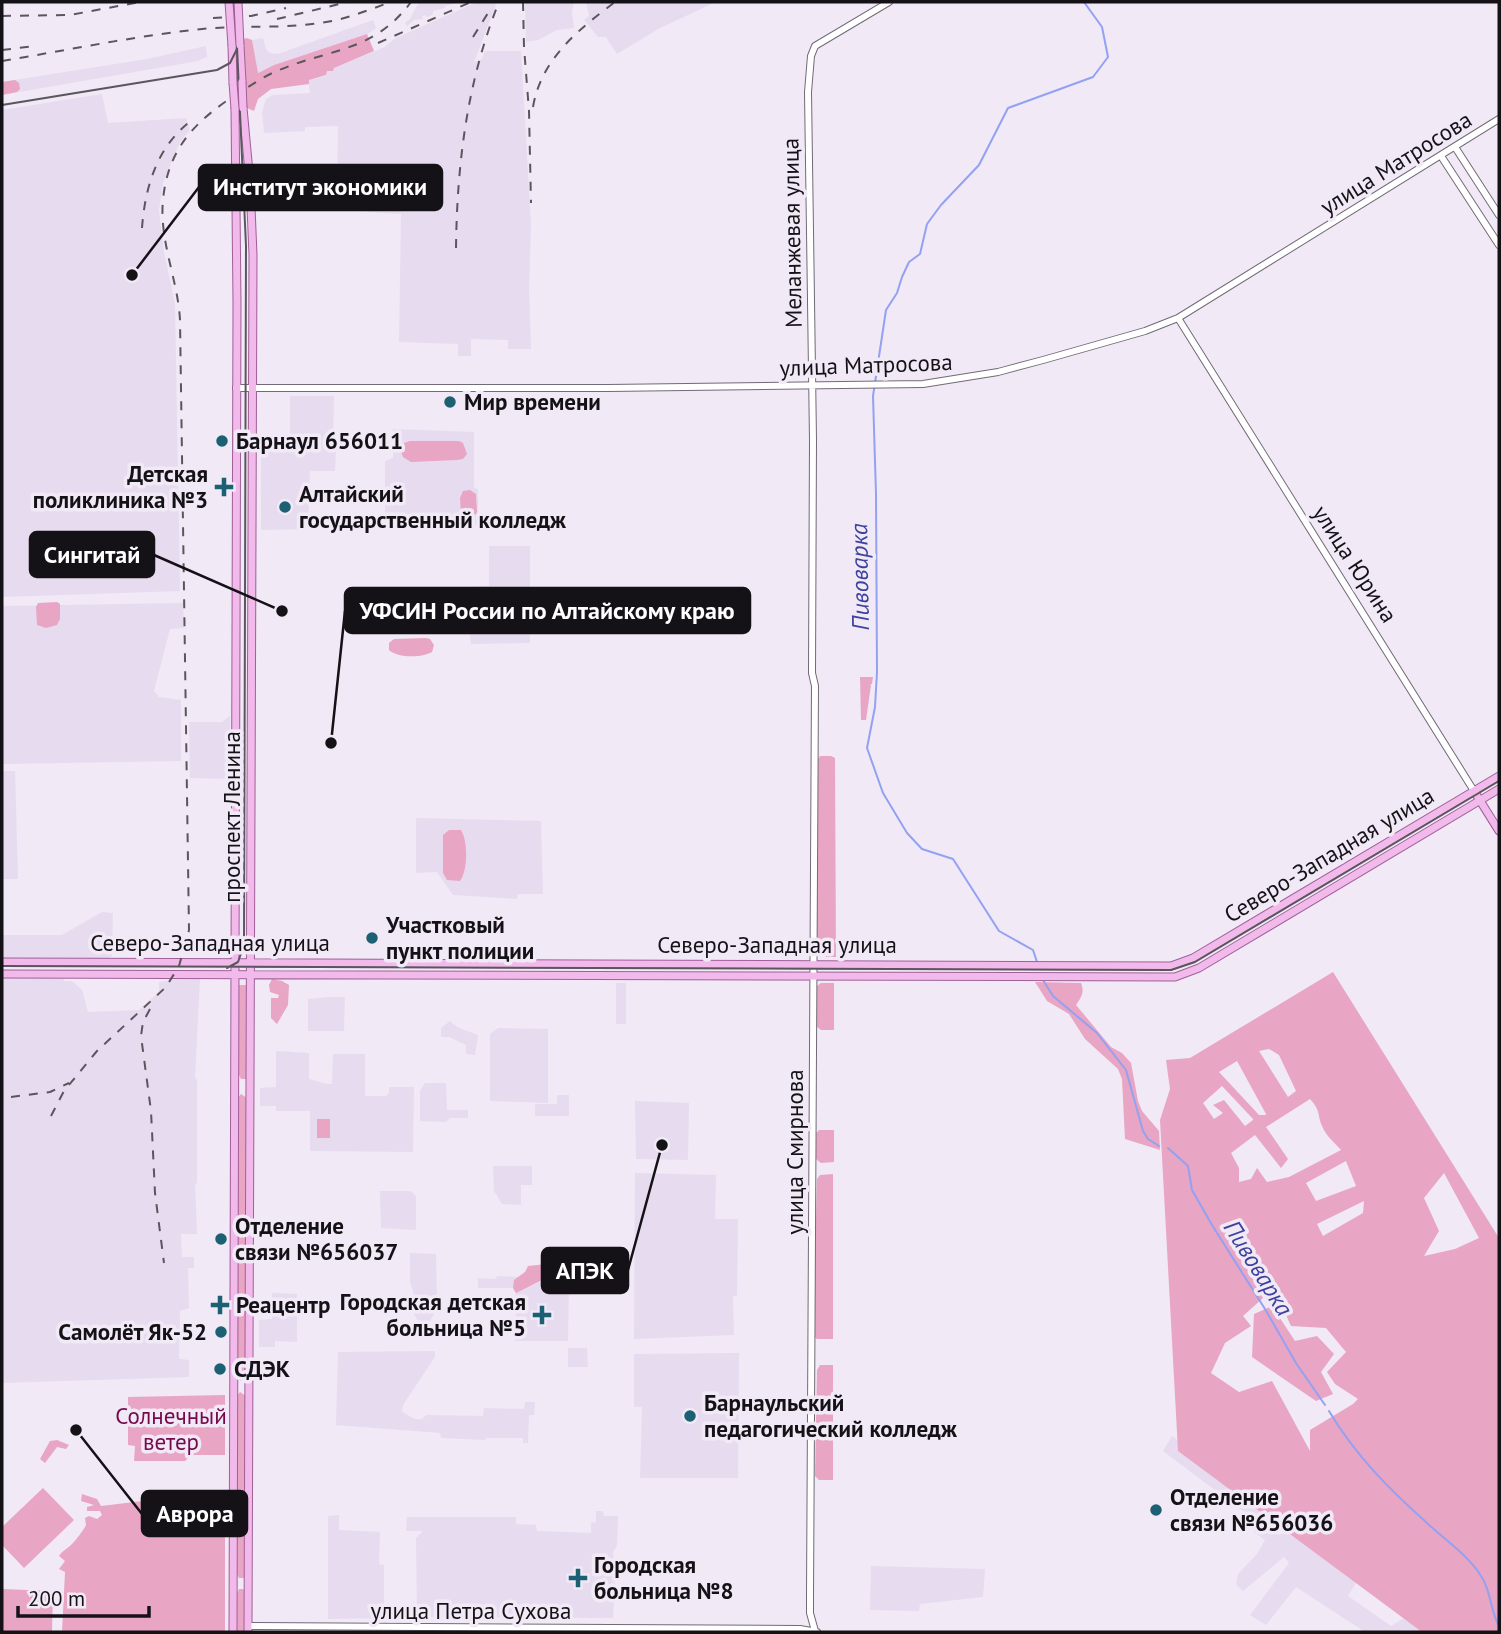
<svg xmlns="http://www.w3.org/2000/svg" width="1501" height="1634" font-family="'PT Sans',sans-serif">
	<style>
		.built { fill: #e7dbef }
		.green { fill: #e8a5c4; fill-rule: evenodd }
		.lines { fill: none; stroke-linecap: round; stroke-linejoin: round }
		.stream { stroke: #93a1f2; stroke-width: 2 }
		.minor-casing { stroke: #726a76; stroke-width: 8 }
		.major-casing { stroke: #9f6098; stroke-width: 9 }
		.minor { stroke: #fff; stroke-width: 6 }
		.major { stroke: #f2b9eb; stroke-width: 7 }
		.tram { stroke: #5b565e; stroke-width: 2 }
		.rail { stroke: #5b565e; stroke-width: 2; stroke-dasharray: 9 9; stroke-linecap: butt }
		.major-bridge-casing { stroke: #9f6098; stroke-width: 9; stroke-linecap: butt }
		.major-bridge { stroke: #f2b9eb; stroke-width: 7 }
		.poi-dot { fill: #1c6073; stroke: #f1e9f6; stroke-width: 2.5 }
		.labels { text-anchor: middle; stroke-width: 7; stroke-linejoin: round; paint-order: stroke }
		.street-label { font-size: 23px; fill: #151217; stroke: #f1e9f6 }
		.poi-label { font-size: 23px; font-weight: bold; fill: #151217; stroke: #f1e9f6; text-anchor: start }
		.park-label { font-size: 23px; fill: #75094b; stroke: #f1e9f6 }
		.water-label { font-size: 24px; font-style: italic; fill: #3d429f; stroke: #f1e9f6 }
		.leader { fill: none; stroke: #151217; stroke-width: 2.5 }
		.callout-dot { fill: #151217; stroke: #f1e9f6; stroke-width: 2.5 }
		.callout { fill: #151217; stroke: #151217; stroke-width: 2.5 }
		.callout-label { font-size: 24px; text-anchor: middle; font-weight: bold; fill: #fff }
	</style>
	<rect width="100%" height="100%" fill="#f1e9f6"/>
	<path class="built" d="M419 2H457V3L445 6V8L433 11V14L427 17 425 15 422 16 423 19 414 20 407 26 405 23 410 19Z
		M477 2H495L496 5 474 62 482 59 485 51H521L531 224 529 289 531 349H508V340L471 339V356H458V344L399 342 401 214 368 212 337 194 338 126 305 127V131L264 133 262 112 266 99 273 95 310 93 308 80 326 76V71H333L334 68 385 47 394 39Z
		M525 2H574L572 13 574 28 557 30 538 40 526 42Z
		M586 2H716L660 28 617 54 606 37H598L584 20 589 16Z
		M373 20 376 28 367 34 274 65 257 73 252 40 263 38 266 49 270 53 278 54Z
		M206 46 207 57 198 61 2 95V82L147 59Z
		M102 94 108 123 186 118 190 130 180 142 163 183 159 210 164 252 175 304 180 591 2 597V110Z
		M290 396H334L333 443 336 447 335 471H310L308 529 261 530V450H270V446L290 445Z
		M393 429 474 432V487L478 490V525L385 527V461L393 458Z
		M489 546H530V643L471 644 465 587 489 586Z
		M183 603 184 628 170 629 154 691 159 697 181 700V761L2 764V606Z
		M230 716V779L190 778 189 722H222Z
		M2 771H15L18 879H2Z
		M416 818 541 821 543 894H518L517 899 453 895 437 872 416 873Z
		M102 912 113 913 112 956 106 959 2 960V935H62Z
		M64 977V981H72L82 990 88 1012 139 1010 159 992V982L172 980 175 977 200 978 195 1077 197 1081V1183L195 1184 197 1234H181L182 1257H194V1268H188L189 1308 180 1311 179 1359 189 1360V1377L2 1383V978Z
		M616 983H626V1024H616Z
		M329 997H345L344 1031H308V999Z
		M450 1021 457 1027 478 1035 475 1055 466 1054V1045L449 1037H441V1028Z
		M498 1028 548 1029V1103L490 1101V1034Z
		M276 1051 309 1053V1079L327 1084H332L333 1054H365V1096H386L389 1093V1087H414L413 1152 310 1151V1111H276V1106H260V1088L276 1087Z
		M425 1083H446L447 1110H468V1118H450L446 1122 420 1121V1091Z
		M557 1095H569V1116H535V1104H557Z
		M635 1101 689 1103 688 1160 636 1159Z
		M493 1166H532V1185H521V1205L502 1204 494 1191Z
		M635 1173 716 1175 715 1219H738L737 1296H733L734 1335 634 1339Z
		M380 1191H411L416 1196V1230L381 1228Z
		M410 1253 436 1254 437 1309 428 1324 420 1325 414 1314V1294L410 1282Z
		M561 1253H584L597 1258 598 1284H569L568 1341H515L516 1293 513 1288H478V1278L496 1279 497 1276 520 1277 531 1286 548 1277H561Z
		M272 1293 297 1294V1342L275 1341V1347H259V1320L272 1319Z
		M568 1348H587L588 1367H568Z
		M435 1351V1357L403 1405 402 1412 415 1419H422L426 1415 483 1416 484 1408 524 1409 525 1402H535L534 1415H529L528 1443H523V1438H486V1440L441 1438 440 1433 336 1425 338 1352Z
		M739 1353 738 1478H640L642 1407H634V1354Z
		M1172 1436 1241 1489 1278 1535 1306 1527 1359 1578 1348 1596 1391 1626 1409 1615 1436 1632H1365L1296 1587 1266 1625 1250 1615 1289 1563 1284 1557 1243 1591 1236 1584 1238 1574 1257 1554 1265 1540 1254 1532 1248 1515 1163 1451Z
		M596 1511H603L604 1516H618L617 1546 613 1552 614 1566 616 1567 613 1618 417 1617 416 1538 423 1531H406L407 1517H516V1524L536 1525 537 1531 591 1533V1523L596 1522Z
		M339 1515V1530L380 1532 379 1564 384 1565V1618L328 1619V1516Z
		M871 1566 985 1569 983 1597 920 1604 919 1611 870 1610Z"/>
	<path class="green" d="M367 34 374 51 334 68 333 71H327L326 75 309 80V84L271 89 258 99 254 111 247 108 243 39 247 38 252 40 258 73 274 65Z
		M15 80 19 83 20 89 17 92 2 95V82Z
		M410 441H459L463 443 467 454 463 459 457 460 411 462 403 457 400 449 404 443Z
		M470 490 476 494 477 512 473 519 467 521 461 515 460 498 463 491Z
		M38 603 57 602 60 604V619L57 625 46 628 37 625 36 607Z
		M426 638 430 639 434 645 432 652C422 658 397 658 389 650V643L394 639Z
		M860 677H873L872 684 869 685H871L866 720H861Z
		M820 756H831L835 758 836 957H826V947L817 943V761Z
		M449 830H461C468 841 468 871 460 881L447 880 443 873V835Z
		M1333 972 1499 1238V1632H1422L1178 1451 1160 1120 1170 1089 1166 1060 1190 1058ZM1269 1049 1279 1055 1296 1091 1288 1097 1259 1051ZM1237 1061 1266 1114V1115H1259L1219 1072ZM1222 1086 1253 1119V1120L1245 1126 1224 1100 1213 1105 1223 1113 1214 1119 1203 1103ZM1310 1099C1321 1111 1317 1114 1322 1126 1326 1136 1334 1142 1341 1150L1289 1177 1267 1182 1257 1168 1251 1179 1239 1182V1168L1231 1153 1255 1135 1281 1168 1288 1159 1266 1127ZM1346 1161 1356 1186 1316 1201 1306 1183ZM1444 1173 1479 1238 1455 1249 1424 1256 1439 1231 1424 1198ZM1364 1201 1363 1213 1323 1236 1317 1224ZM1248 1266C1272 1281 1280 1301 1291 1326L1326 1328 1346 1352 1327 1372 1335 1384 1358 1399 1353 1404 1310 1430V1451L1272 1381 1239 1392 1211 1373 1225 1343 1251 1326 1243 1316 1263 1298Z
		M272 979 282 981 289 985 288 1005 277 1024 271 1018V998H278L279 995 270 992 269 985Z
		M1035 982 1081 983C1085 992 1081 998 1076 1005L1111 1047 1122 1053 1131 1063 1138 1101 1142 1111 1159 1131 1160 1150 1125 1139 1122 1079 1118 1069 1085 1039 1069 1014 1047 1001Z
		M821 983H834V1030H821L816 1026 817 986Z
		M239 985H248L246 1079H241L239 1075Z
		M241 1094 247 1098 246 1378 240 1381 238 1378V1098Z
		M317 1119H330V1138H317Z
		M819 1130H834V1162L821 1163 816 1159V1133Z
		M833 1174V1339H817L813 1336 817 1179 820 1175Z
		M556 1263 561 1266V1277H548L516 1293 513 1288 514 1280 525 1272 528 1266Z
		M1272 1306 1295 1341 1317 1336 1334 1354 1321 1372 1333 1394 1316 1401 1252 1357 1254 1314Z
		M820 1365H833V1480H819L815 1476 817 1370Z
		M240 1392 246 1396V1574L244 1578H239L237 1574V1396Z
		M225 1395V1455H191L185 1461H134L135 1446 128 1445V1397Z
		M57 1440 69 1445 66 1449 57 1447 45 1463 40 1459 50 1441Z
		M43 1488 74 1520 24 1568 2 1545V1527Z
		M82 1494 97 1499 101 1506 151 1500H225V1632H62L65 1572 59 1569 65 1561 59 1556C63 1550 67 1549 72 1544 76 1540 83 1531 86 1525L85 1518 89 1516 97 1519 102 1515 100 1511H87V1507L94 1505 81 1501Z
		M2 1589 53 1591 52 1632H2Z
		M239 1589H243L246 1592V1632H237V1593Z"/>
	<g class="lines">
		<path class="stream" d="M1037 962 1033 950 999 931 953 859 922 849 907 833 883 793 867 748 875 707 877 672 876 494 873 396 886 310 897 293 902 277 909 262 920 254 927 224 941 205 979 165 1008 108 1093 77 1108 57 1102 27 1084 2
			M1043 980 1053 996 1097 1033 1126 1070 1143 1131 1148 1139 1159 1146
			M1168 1148 1188 1166 1192 1190 1212 1225 1265 1309 1296 1363 1325 1405
			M1329 1411C1355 1455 1390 1490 1427 1523 1445 1540 1468 1555 1481 1576 1491 1590 1490 1610 1499 1626"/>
		<defs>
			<path id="minor" d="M1455 147 1499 215
				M1441 156 1499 245
				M1178 318 1474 791
				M236 388H608L923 384 998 372 1043 360 1145 331 1178 318 1499 119
				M248 1626 800 1629 817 1632
				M815 1631 810 1613V1596L815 686 812 673 813 440 808 92 811 56 815 46 889 2"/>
			<path id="major" d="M240 45 242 82
				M232 46 233 83
				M243 108 250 183 253 255 248 1632
				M1474 791 1499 831
				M2 962 1171 966 1193 958 1499 776
				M2 974 1175 977 1199 968 1499 789
				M233 1632 237 303 235 109"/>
		</defs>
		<use href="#minor" class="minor-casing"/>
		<use href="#major" class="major-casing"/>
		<use href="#minor" class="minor"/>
		<use href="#major" class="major"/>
		<path class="tram" d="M2 105 217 70 230 63 237 49
			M2 966 1171 970 1195 962 1499 781
			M227 968 238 962 244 945 246 246 235 2"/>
		<path class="rail" d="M523 2 524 47 529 111 531 203
			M2 16 70 15 140 2
			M213 18 251 16 286 8
			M277 19 348 2
			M473 37 488 13
			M378 43 471 2
			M2 50 34 46
			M2 61C68 50 135 36 202 29 241 25 281 29 320 23 345 20 368 10 391 2
			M533 107C541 59 579 29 615 2
			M142 228C145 187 157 146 192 120
			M456 248C457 164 467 81 499 2
			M150 1009 143 1022 141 1036 151 1111 155 1193 164 1263
			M11 1097 50 1092 69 1083
			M51 1116 64 1091 97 1051 166 987 179 966 189 930 180 320C178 280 159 241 163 200 168 146 198 119 240 92 252 85 264 76 277 71 330 48 373 53 411 2"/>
		<defs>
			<path id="major-bridge" d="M229 2 232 46
				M238 2 240 45
				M242 82 243 108
				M233 83 235 109"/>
		</defs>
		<use href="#major-bridge" class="major-bridge-casing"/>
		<use href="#major-bridge" class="major-bridge"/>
	</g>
	<g class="poi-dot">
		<circle cx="450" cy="402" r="7"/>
		<circle cx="222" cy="441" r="7"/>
		<path d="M220.5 476.5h7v7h7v7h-7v7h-7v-7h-7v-7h7z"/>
		<circle cx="285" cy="507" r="7"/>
		<circle cx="372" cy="938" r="7"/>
		<circle cx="221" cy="1239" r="7"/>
		<path d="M216.5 1294.5h7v7h7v7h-7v7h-7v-7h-7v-7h7z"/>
		<path d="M538.5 1304.5h7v7h7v7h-7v7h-7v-7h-7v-7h7z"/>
		<circle cx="221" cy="1332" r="7"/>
		<circle cx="220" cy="1369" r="7"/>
		<circle cx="690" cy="1416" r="7"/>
		<circle cx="1156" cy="1510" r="7"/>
		<path d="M574.5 1567.5h7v7h7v7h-7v7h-7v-7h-7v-7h7z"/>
	</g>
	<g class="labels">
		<g class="street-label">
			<text transform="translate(1396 163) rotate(-32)" y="8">улица Матросова</text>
			<text transform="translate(792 233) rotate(-91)" y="8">Меланжевая улица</text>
			<text transform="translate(866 365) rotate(-2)" y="8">улица Матросова</text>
			<text transform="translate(1355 564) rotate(57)" y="8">улица Юрина</text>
			<text transform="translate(232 817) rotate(-90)" y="8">проспект Ленина</text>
			<text transform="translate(1329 855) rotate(-31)" y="8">Северо-Западная улица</text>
			<text x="210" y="951">Северо-Западная улица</text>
			<text x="777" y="953">Северо-Западная улица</text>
			<text transform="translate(795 1152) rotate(-90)" y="8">улица Смирнова</text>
			<text x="471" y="1619">улица Петра Сухова</text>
		</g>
		<g class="poi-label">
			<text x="464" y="410">Мир времени</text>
			<text x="236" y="449">Барнаул 656011</text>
			<text x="208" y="482" text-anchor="end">Детская<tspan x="208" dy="26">поликлиника №3</tspan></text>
			<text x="299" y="502">Алтайский<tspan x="299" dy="26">государственный колледж</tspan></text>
			<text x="386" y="933">Участковый<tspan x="386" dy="26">пункт полиции</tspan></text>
			<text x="235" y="1234">Отделение<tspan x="235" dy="26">связи №656037</tspan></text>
			<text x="526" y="1310" text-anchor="end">Городская детская<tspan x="526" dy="26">больница №5</tspan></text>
			<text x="236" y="1313">Реацентр</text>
			<text x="207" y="1340" text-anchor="end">Самолёт Як-52</text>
			<text x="234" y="1377">СДЭК</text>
			<text x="704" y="1411">Барнаульский<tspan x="704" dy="26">педагогический колледж</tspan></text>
			<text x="1170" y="1505">Отделение<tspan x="1170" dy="26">связи №656036</tspan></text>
			<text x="594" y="1573">Городская<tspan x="594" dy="26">больница №8</tspan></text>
		</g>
		<g class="park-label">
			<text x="171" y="1424">Солнечный<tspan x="171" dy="26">ветер</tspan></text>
		</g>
		<g class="water-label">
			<text transform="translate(860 577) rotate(-91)" y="8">Пивоварка</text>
			<text transform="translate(1258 1268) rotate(58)" y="8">Пивоварка</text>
		</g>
	</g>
	<path class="leader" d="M132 275L199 187M282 611L154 555M331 743L345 611M662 1145L628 1270M76 1430L142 1514"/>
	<g class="callout-dot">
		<circle cx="132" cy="275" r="7"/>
		<circle cx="282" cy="611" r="7"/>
		<circle cx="331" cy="743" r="7"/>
		<circle cx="662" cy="1145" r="7"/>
		<circle cx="76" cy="1430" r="7"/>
	</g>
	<g class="callout">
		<rect x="199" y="165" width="243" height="45" rx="7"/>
		<rect x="30" y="532" width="124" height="45" rx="7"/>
		<rect x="345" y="588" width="405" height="45" rx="7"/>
		<rect x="542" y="1248" width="86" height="45" rx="7"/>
		<rect x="142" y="1491" width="105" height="45" rx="7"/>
	</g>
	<g class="callout-label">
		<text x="320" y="195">Институт экономики</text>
		<text x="92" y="563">Сингитай</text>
		<text x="547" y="619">УФСИН России по Алтайскому краю</text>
		<text x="585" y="1279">АПЭК</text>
		<text x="195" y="1522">Аврора</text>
	</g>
	<rect width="1501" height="1634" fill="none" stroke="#151217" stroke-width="7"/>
	<path d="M18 1606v10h131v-10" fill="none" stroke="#151217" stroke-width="3.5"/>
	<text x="28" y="1606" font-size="21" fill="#151217" stroke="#f1e9f6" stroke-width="5" paint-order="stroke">200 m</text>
</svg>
